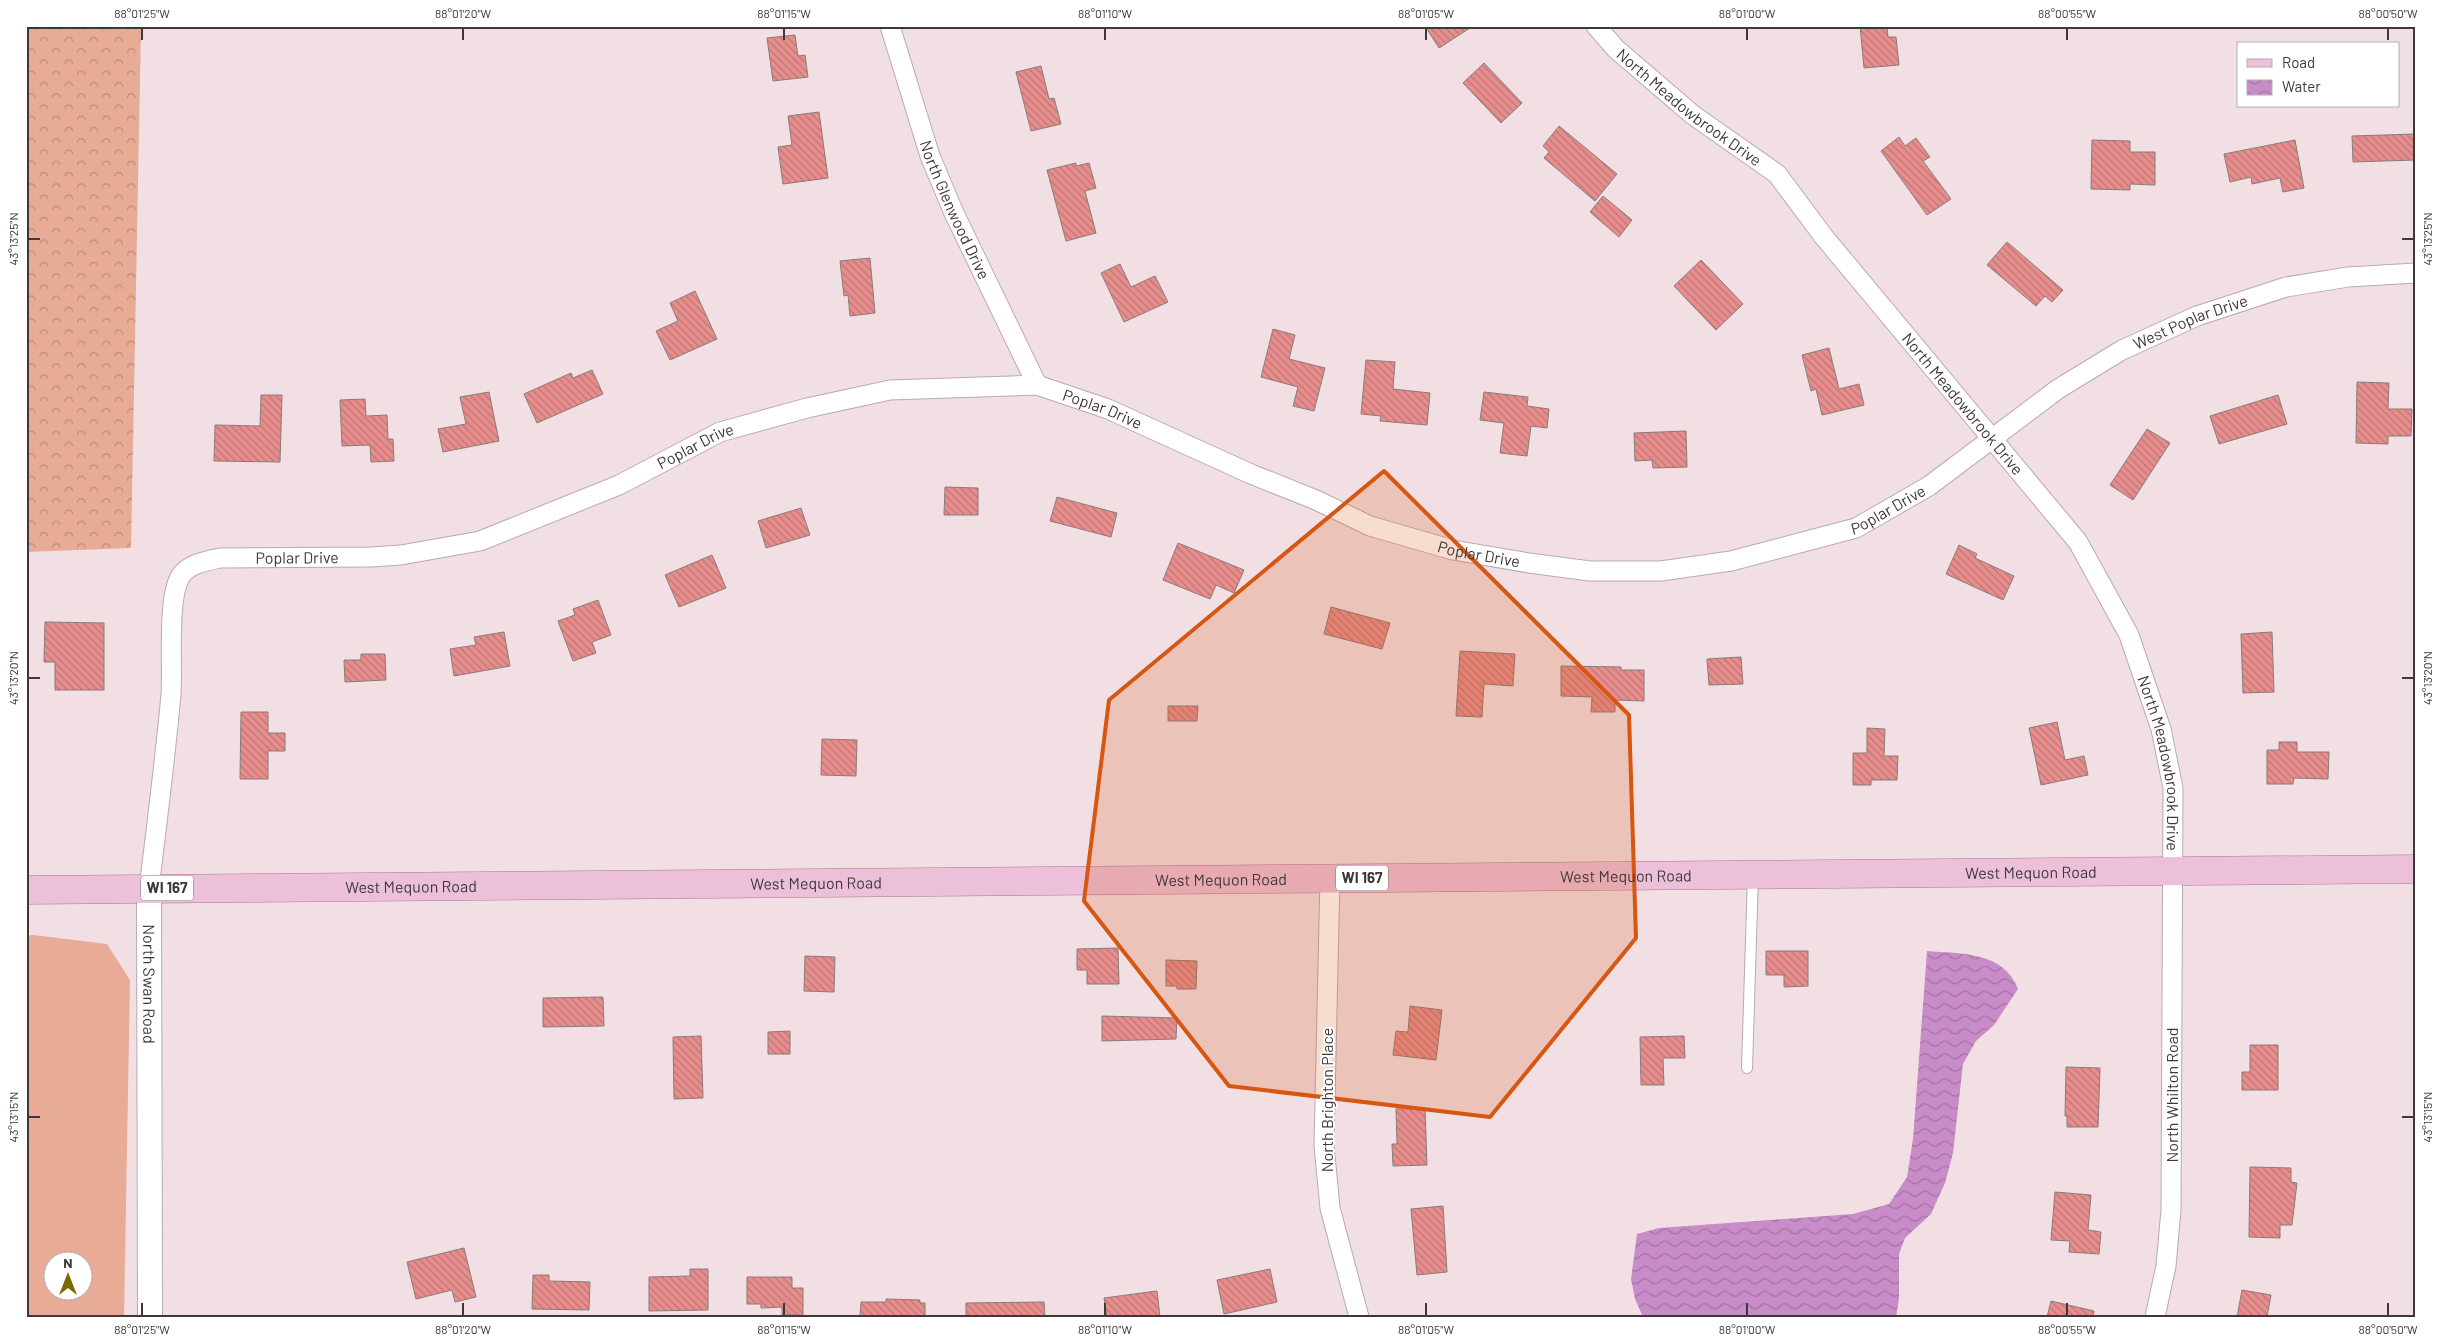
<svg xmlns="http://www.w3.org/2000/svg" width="2442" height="1343" font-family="Barlow,sans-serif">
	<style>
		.grass { fill: #e7ab96; fill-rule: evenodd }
		.forest { fill: url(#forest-crowns) }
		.water { fill: url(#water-waves) }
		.building { fill: url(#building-back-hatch); stroke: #8a7b7a }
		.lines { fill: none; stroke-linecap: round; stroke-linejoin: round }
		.service-casing { stroke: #baaaae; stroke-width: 12 }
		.minor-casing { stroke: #baaaae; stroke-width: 21 }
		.tertiary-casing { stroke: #baaaae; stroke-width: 26 }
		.primary-casing { stroke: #a87592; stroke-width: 29 }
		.service { stroke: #fff; stroke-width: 10 }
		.minor { stroke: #fff; stroke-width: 19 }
		.tertiary { stroke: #fff; stroke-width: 24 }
		.primary { stroke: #edc0da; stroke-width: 28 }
		.marked { fill: #d75611; fill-opacity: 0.2; stroke: #d75611; stroke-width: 4; stroke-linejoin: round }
		.ticks { fill: none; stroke: #3f383a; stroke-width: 2 }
		.labels { text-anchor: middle; stroke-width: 4; stroke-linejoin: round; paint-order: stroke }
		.shield { fill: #fff; stroke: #797475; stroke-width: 1 }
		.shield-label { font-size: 15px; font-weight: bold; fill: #3f383a }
		.street-label { font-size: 16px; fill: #3f383a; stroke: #fff }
		.neatline { fill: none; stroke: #3f383a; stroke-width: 2 }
		.ticks-label { font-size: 12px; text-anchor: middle; fill: #3f383a }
	</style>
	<defs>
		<pattern id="forest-crowns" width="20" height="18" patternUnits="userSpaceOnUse" patternTransform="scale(1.25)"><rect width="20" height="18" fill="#e7ab96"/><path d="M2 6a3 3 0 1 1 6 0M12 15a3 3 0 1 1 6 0" fill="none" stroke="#bd8c7b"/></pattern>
		<pattern id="water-waves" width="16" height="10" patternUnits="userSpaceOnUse" patternTransform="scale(1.25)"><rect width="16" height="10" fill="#c88cc9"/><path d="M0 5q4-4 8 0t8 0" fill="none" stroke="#a473a4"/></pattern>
		<pattern id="building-back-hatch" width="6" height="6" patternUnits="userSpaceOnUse" patternTransform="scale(1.25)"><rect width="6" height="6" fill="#e78e8d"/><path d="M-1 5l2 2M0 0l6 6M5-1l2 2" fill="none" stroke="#bd7574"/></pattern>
	</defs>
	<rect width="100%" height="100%" fill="#f1dfe3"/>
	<path class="grass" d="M33 935 107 944 130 980 124 1317H26V936ZM52 1260H82V1290H52Z"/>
	<path class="forest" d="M26 26H141L131 548 26 552Z"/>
	<path class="water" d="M1927 951C1962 954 2003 951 2018 989L1994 1025 1976 1041 1963 1064 1953 1153 1945 1183 1931 1214 1905 1238 1899 1254V1299L1896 1317H1643L1635 1299 1631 1279 1637 1234 1659 1228 1853 1214 1889 1204 1907 1177 1913 1139Z"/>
	<path class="building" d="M1425 26H1473L1439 48Z
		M1860 26H1887L1888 37H1896L1899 65 1864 68Z
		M795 35 798 56 805 55 808 77 773 81 767 38Z
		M1484 63 1522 103 1501 123 1463 83Z
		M1041 66 1049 99 1054 98 1061 124 1031 131 1016 72Z
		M819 112 828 178 783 184 778 147 792 145 788 116Z
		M1559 126 1617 174 1595 201 1544 158 1549 152 1543 146Z
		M2416 134V160L2353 162 2352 136Z
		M1899 137 1905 146 1916 138 1930 157 1923 161 1951 199 1927 215 1881 151Z
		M2092 140 2130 141V152H2155V185L2130 184V190L2091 189Z
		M2295 140 2304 188 2283 192 2280 178 2252 184 2251 177 2230 182 2224 154Z
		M1076 163V166L1089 163 1096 188 1085 191 1096 233 1066 241 1047 170Z
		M1603 196 1632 220 1619 237 1590 212Z
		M2007 242 2063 290 2052 302 2045 296 2036 306 1987 265Z
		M870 258 875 313 850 316 848 295 844 296 840 261Z
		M1701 260 1743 304 1716 330 1674 286Z
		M1120 264 1131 287 1155 276 1168 302 1124 322 1101 273Z
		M695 291 717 339 670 360 656 331 678 321 670 303Z
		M1273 329 1295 335 1289 359 1325 368 1314 411 1293 406 1298 387 1261 377Z
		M1829 348 1839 389 1859 384 1864 405 1822 415 1816 389 1811 391 1802 355Z
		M1366 360 1395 362 1393 389 1430 393 1427 425 1380 421 1381 416 1361 414Z
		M592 370 603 394 537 423 524 394 571 373 573 378Z
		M2357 382 2389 383 2388 409H2412L2411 436H2388V444L2356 443Z
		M489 392 499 441 443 452 438 429 466 424 460 397Z
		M1484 392 1528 397 1527 406 1549 409 1547 428 1531 426 1527 456 1500 453 1504 423 1480 420Z
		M261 395H282L280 462 214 461 215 425 260 426Z
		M2278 395 2287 424 2219 444 2210 416Z
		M365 399 366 416 387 415 388 439H393L394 461 371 462 370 445 342 446 340 400Z
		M2147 429 2170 443 2133 500 2110 485Z
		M1686 431 1687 467 1653 468 1652 460 1635 461 1634 433Z
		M945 487 978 488V515H944Z
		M1057 497 1117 513 1111 537 1050 521Z
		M801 508 810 535 766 548 758 521Z
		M1178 543 1244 570 1234 593 1216 585 1210 599 1163 580Z
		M1959 545 1977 554 1975 558 2014 576 2003 600 1946 574Z
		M712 555 726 588 679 607 665 575Z
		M598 600 611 635 592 642 596 653 573 661 558 621 575 615 573 609Z
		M1331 607 1390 623 1382 649 1324 634Z
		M45 622 104 623V690H55V662H44Z
		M504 632 510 666 454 676 450 649 476 645 474 637Z
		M2272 632 2274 692 2243 693 2241 634Z
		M1460 651 1515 654 1513 686 1484 684 1482 717 1456 716Z
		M361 654H385L386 680 345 682 344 660H361Z
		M1741 657 1743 684 1709 685 1707 659Z
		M1561 666 1621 667V670H1644V701L1615 700V712H1591L1592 697 1561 696Z
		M1168 706H1198L1197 721H1168Z
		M241 712H268V733H285V751H268V779H240Z
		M2057 722 2065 760 2084 756 2088 775 2041 785 2029 728Z
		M1867 728 1885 729 1884 756H1898L1897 780H1871V785H1853V753H1867Z
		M822 739 857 740 856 776 821 775Z
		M2279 742H2297V752H2329L2328 779 2294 778 2293 784H2267V750H2279Z
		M1118 948 1119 984H1087V970H1077V949Z
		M1766 951H1808V986L1784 987V975H1766Z
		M805 956 835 957 834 992 804 991Z
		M1166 960 1197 961 1196 989H1177V986H1166Z
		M603 997 604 1026 543 1027V998Z
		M1410 1006 1442 1010 1436 1060 1393 1055 1396 1031 1408 1032Z
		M1102 1016 1177 1018 1176 1039 1102 1041Z
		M790 1031V1054H768V1032Z
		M701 1036 703 1098 674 1099 673 1037Z
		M1684 1036 1685 1058H1663L1664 1085H1641L1640 1037Z
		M2250 1045H2278V1090H2242V1072H2250Z
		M2066 1067 2100 1068 2098 1127H2067V1116H2065Z
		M1425 1108 1427 1165 1393 1166 1392 1144H1397L1396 1109Z
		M2250 1167 2291 1168V1182L2297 1183 2292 1225H2280V1238L2249 1237Z
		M2055 1192 2091 1195 2088 1230 2101 1232 2099 1254 2069 1252 2070 1241 2051 1240Z
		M1443 1206 1447 1272 1417 1275 1411 1209Z
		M464 1248 476 1297 455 1302 452 1290 416 1299 407 1262Z
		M690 1269H708V1310L649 1311V1277L690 1276Z
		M1270 1269 1277 1302 1224 1314 1217 1280Z
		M533 1275H549V1281L590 1282 589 1310 532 1309Z
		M747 1277H792V1288H803V1315H782V1307L761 1308V1304H747Z
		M2242 1290 2271 1295 2267 1317H2237Z
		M1157 1291 1160 1317H1107L1104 1298Z
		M886 1299 920 1300V1303H925V1317H860L861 1302H886Z
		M2051 1301 2094 1311 2093 1317H2047Z
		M1044 1302 1045 1317H966V1303Z"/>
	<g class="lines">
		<defs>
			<path id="service" d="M1747 1068 1753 875"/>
			<g id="minor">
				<path id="s1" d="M890 26 930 156 954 213 1037 385"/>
				<path id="s2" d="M1596 26 1616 49 1693 115 1777 174 1824 237 2078 542 2129 635 2161 729 2173 788 2171 1210 2166 1266 2155 1317"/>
				<path d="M1330 878 1324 1145 1330 1208 1359 1317"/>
				<path id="s3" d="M149 888C157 824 165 759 171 695 173 665 167 601 180 577 188 564 206 561 220 558L371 557 401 555 480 541 619 485 720 432 807 408 890 390 1037 385 1108 409 1251 474 1316 500 1370 526 1453 550 1529 563 1590 571H1661L1731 561 1856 528 1929 486 2058 389 2122 350 2197 316 2286 287 2348 277 2416 273"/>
			</g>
			<g id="tertiary">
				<path id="s4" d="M149 888 150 1317"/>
			</g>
			<g id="primary">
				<path id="s5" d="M26 890 2416 869"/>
			</g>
		</defs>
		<use href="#service" class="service-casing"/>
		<use href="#minor" class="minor-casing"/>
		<use href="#tertiary" class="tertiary-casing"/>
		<use href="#primary" class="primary-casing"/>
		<use href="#service" class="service"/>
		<use href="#minor" class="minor"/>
		<use href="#tertiary" class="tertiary"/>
		<use href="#primary" class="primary"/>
	</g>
	<path class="marked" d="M1384 471 1629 715 1636 938 1490 1117 1229 1086 1084 901 1109 700Z"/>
	<path class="ticks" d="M142 28V40M463 28V40M784 28V40M1105 28V40M1426 28V40M1747 28V40M2067 28V40M2388 28V40M28 239H40M2402 239H2414M28 678H40M2402 678H2414M28 1117H40M2402 1117H2414M142 1303V1316M463 1303V1316M784 1303V1316M1105 1303V1316M1426 1303V1316M1747 1303V1316M2067 1303V1316M2388 1303V1316"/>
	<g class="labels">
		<g class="shield">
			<rect x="1336" y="865.5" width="52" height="25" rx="4"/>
			<rect x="141" y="875.5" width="52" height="25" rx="4"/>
		</g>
		<g class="shield-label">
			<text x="1362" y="883">WI 167</text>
			<text x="167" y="893">WI 167</text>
		</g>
		<g class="street-label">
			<text dy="6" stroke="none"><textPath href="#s2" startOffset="124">North Meadowbrook Drive</textPath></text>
			<text dy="6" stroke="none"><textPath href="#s1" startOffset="195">North Glenwood Drive</textPath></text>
			<text dy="6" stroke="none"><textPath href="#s3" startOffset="2459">West Poplar Drive</textPath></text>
			<text dy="6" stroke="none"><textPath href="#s2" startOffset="530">North Meadowbrook Drive</textPath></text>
			<text dy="6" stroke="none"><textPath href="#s3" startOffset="1276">Poplar Drive</textPath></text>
			<text dy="6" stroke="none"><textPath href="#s3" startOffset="856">Poplar Drive</textPath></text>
			<text dy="6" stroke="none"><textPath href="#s3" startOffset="2101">Poplar Drive</textPath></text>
			<text dy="6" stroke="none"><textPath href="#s3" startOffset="1681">Poplar Drive</textPath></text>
			<text dy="6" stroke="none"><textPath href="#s3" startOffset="436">Poplar Drive</textPath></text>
			<text dy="6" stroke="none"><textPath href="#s2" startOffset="949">North Meadowbrook Drive</textPath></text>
			<text dy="6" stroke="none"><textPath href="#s5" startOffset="2005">West Mequon Road</textPath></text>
			<text dy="6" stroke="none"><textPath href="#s5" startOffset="1600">West Mequon Road</textPath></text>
			<text dy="6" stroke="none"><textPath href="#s5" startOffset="1195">West Mequon Road</textPath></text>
			<text dy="6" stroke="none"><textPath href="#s5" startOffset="790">West Mequon Road</textPath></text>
			<text dy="6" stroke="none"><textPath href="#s5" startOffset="385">West Mequon Road</textPath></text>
			<text dy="6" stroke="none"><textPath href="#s4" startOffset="96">North Swan Road</textPath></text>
			<text transform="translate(2172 1095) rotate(-90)" y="6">North Whilton Road</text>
			<text transform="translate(1327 1100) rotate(-90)" y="6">North Brighton Place</text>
		</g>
	</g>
	<rect width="2442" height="1343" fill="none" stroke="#ffffff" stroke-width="55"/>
	<rect x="2237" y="42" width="162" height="65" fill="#ffffff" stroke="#b2afb0"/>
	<rect x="2247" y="59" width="25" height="8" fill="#edc0da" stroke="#b2afb0"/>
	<text x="2282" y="68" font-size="15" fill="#3f383a">Road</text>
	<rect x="2247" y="80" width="25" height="15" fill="url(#water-waves)" stroke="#b2afb0"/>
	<text x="2282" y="92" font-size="15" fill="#3f383a">Water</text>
	<g transform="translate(68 1276)"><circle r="24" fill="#ffffff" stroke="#b2afb0"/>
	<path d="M0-4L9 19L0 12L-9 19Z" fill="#7d6800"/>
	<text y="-8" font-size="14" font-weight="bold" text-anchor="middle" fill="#3f383a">N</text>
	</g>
	<rect x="28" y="28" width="2386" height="1288" class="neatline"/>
	<g class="ticks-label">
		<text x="142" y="18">88°01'25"W</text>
		<text x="463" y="18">88°01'20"W</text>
		<text x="784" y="18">88°01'15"W</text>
		<text x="1105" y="18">88°01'10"W</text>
		<text x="1426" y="18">88°01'05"W</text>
		<text x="1747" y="18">88°01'00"W</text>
		<text x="2067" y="18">88°00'55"W</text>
		<text x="2388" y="18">88°00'50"W</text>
		<text transform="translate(14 239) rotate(-90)" y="4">43°13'25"N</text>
		<text transform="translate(2428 239) rotate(-90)" y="4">43°13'25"N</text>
		<text transform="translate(14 678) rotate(-90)" y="4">43°13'20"N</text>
		<text transform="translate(2428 678) rotate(-90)" y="4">43°13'20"N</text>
		<text transform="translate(14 1117) rotate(-90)" y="4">43°13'15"N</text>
		<text transform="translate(2428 1117) rotate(-90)" y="4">43°13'15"N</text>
		<text x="142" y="1334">88°01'25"W</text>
		<text x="463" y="1334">88°01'20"W</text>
		<text x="784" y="1334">88°01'15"W</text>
		<text x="1105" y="1334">88°01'10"W</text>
		<text x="1426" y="1334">88°01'05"W</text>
		<text x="1747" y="1334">88°01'00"W</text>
		<text x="2067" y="1334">88°00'55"W</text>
		<text x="2388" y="1334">88°00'50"W</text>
	</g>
</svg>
